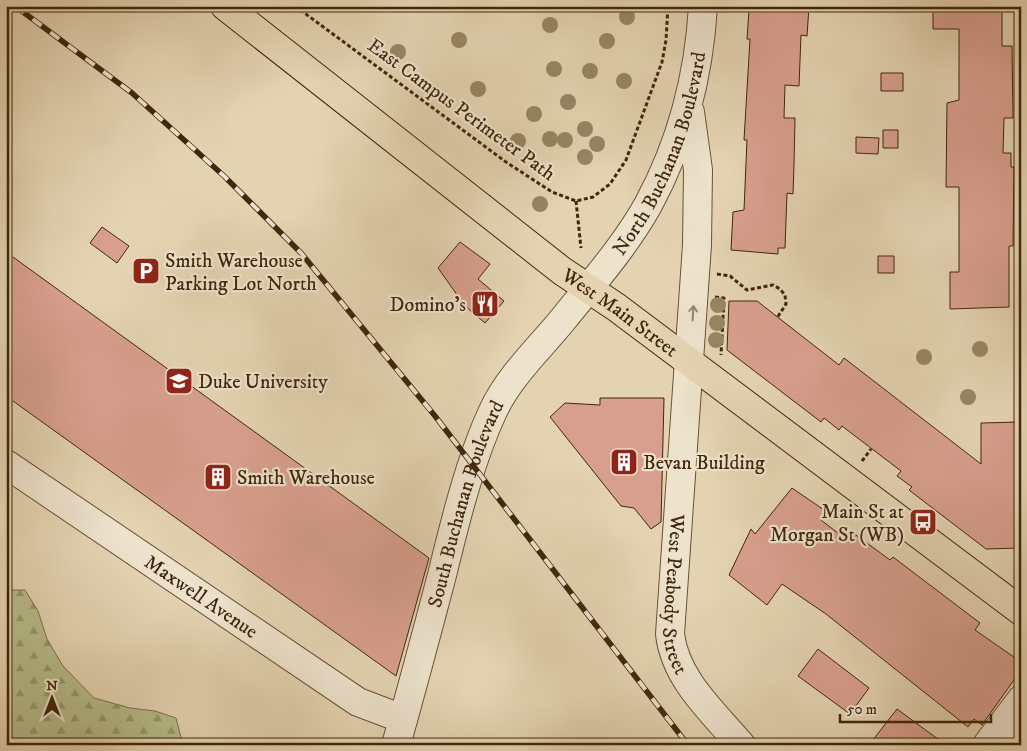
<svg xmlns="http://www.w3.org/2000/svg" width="1027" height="751" font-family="'IM FELL DW Pica',serif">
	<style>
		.forest { fill: url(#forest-firs); stroke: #7c714a }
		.building { fill: #d89f8e; stroke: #40270a }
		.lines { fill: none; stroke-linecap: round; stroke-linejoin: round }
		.minor-casing { stroke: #695234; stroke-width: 30 }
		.major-casing { stroke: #40270a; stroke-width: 30 }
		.path { stroke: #40270a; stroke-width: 3; stroke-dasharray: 4 2.5; stroke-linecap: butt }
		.minor { stroke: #ede2cc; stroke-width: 28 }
		.major { stroke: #e4d3b1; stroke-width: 28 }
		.rail-casing { stroke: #40270a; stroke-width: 5.5 }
		.rail { stroke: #ede2cc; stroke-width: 4; stroke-dasharray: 11; stroke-linecap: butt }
		.tree { fill: #978563 }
		.oneway { stroke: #96846b }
		.labels { text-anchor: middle; stroke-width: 4.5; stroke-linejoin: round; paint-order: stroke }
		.street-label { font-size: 20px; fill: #40270a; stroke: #ede2cc }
		.poi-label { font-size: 20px; fill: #40270a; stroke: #ede2cc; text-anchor: start }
	</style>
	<defs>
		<pattern id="forest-firs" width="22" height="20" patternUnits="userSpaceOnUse" patternTransform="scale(1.25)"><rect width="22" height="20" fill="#b7bb89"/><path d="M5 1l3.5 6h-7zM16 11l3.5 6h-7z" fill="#96986e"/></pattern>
	</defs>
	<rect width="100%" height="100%" fill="#e4d3b1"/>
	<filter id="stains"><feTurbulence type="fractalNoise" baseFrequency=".004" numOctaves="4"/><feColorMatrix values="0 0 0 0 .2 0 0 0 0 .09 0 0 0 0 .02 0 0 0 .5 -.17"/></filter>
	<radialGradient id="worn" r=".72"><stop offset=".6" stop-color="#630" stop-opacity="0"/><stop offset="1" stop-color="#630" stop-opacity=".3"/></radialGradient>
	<path class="forest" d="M6 590H25L38 611 47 639 63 666 94 698 130 708 155 711 176 718 183 745H21L6 733Z"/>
	<path class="building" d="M756 6H809L807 36 801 35 799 86 785 85 784 118H795L794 165 793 194 787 193 785 248H778V254L731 250 733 212 744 210 747 140H744L750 39H747L749 10H756Z
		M933 6H1002V46H1012L1013 118H1004L1003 153H1011V167H1014L1013 246H1009V307L950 309V272H959V187H946L947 103 959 100V29H933Z
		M881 73H903V91H881Z
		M883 130H898V148H883Z
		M856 137 879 138 878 154 856 153Z
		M102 227 129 246 117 263 90 243Z
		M460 242 490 264 478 279 504 301 485 323 465 306 438 268Z
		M6 252 429 558 396 676 6 396Z
		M878 256H894V273H878Z
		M729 301H757L839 365 844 358 981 464V423L1021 422V548L986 549 909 490 912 487 897 476 901 471 842 426 839 430 824 418 821 422 727 350Z
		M600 398H664L661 522 651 529 634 508 621 506 550 417 565 403 600 405Z
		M792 488 827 512 821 520 847 540 852 532 890 560 893 557 980 623 975 630 1021 662V670L982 725 974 719 968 727 826 614 782 584 767 605 729 575 751 529 755 534Z
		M818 649 869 688 850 714 798 676Z
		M897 709 946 745H869Z"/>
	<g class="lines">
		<defs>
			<g id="minor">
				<path id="s1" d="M690 112 698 170 697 245 670 634C675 679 713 712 741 745"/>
				<path id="s2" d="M6 464 358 702 403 719"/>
				<path id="s3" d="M396 745C412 688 427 632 442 575 455 522 470 460 493 411 509 376 541 347 565 317 594 281 625 246 648 205 681 144 699 77 703 6"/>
				<path d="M987 745 1021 700"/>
				<path d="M1013 745 1018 739 1021 742"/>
			</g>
			<g id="major">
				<path id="s4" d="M225 6 562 271 616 307 1021 611"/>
			</g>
		</defs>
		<use href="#minor" class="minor-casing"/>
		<use href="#major" class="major-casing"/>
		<path class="path" d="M295 6 506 162 552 192 576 201 593 197 610 184 626 160 662 62 666 40 668 6
			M576 201 581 248
			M717 274 730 276 747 290 773 285 780 289 785 295 786 304 777 318
			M715 297 724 298 721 355
			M862 461 871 449"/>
		<use href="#minor" class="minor"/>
		<use href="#major" class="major"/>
		<defs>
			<path id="rail" d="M15 6 132 93 224 176 301 253 435 416 688 745"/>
		</defs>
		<use href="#rail" class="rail-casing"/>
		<use href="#rail" class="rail"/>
	</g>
	<g class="tree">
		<circle cx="627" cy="17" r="8"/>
		<circle cx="550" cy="25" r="8"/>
		<circle cx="459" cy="40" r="8"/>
		<circle cx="607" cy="41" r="8"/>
		<circle cx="398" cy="52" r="8"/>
		<circle cx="554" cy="69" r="8"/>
		<circle cx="590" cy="71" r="8"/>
		<circle cx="624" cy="81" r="8"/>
		<circle cx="478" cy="89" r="8"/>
		<circle cx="568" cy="102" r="8"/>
		<circle cx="534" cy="114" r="8"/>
		<circle cx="585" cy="129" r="8"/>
		<circle cx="550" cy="139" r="8"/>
		<circle cx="565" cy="140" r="8"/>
		<circle cx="518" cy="141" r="8"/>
		<circle cx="597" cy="144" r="8"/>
		<circle cx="585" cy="157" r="8"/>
		<circle cx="540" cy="204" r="8"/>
		<circle cx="718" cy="305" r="8"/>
		<circle cx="717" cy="323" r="8"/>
		<circle cx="716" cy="340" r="8"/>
		<circle cx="980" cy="349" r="8"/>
		<circle cx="924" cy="357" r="8"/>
		<circle cx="968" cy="397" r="8"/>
	</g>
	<defs><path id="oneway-shaft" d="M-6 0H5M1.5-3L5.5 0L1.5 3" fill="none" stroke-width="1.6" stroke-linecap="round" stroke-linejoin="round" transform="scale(1.25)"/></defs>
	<use class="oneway" href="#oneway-shaft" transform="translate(693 313) rotate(-87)"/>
	<defs>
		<symbol id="parking-square" viewBox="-11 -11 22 22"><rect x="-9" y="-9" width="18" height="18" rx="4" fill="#8f2418" stroke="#ede2cc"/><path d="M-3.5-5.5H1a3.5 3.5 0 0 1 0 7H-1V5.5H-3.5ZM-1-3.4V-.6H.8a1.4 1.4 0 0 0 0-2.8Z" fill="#fff"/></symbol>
		<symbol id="restaurant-square" viewBox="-11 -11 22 22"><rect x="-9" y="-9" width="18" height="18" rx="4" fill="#8f2418" stroke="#ede2cc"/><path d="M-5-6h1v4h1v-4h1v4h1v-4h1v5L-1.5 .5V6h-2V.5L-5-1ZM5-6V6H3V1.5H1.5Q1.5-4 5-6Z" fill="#fff"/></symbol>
		<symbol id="university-square" viewBox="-11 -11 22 22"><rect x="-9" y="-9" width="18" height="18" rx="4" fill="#8f2418" stroke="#ede2cc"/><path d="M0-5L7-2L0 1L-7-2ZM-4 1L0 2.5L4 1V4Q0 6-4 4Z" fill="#fff"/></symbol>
		<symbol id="building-square" viewBox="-11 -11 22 22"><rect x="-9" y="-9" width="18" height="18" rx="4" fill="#8f2418" stroke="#ede2cc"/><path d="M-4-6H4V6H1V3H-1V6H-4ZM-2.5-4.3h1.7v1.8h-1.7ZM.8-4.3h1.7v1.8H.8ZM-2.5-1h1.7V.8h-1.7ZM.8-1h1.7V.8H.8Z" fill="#fff"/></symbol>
		<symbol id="bus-square" viewBox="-11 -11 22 22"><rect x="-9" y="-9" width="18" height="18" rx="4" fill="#8f2418" stroke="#ede2cc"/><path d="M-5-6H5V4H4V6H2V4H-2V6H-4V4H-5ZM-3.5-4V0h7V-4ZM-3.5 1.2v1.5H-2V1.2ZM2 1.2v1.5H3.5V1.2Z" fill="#fff"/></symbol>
	</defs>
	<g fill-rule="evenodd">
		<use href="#parking-square" x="130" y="255" width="32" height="32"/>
		<use href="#restaurant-square" x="469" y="288" width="32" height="32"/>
		<use href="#university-square" x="163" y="365" width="32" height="32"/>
		<use href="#building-square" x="608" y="446" width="32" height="32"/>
		<use href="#building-square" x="202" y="461" width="32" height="32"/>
		<use href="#bus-square" x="907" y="506" width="32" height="32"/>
	</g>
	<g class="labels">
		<g class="street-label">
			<text transform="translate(462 109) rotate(36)" y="7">East Campus Perimeter Path</text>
			<text dy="7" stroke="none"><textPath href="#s3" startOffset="659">North Buchanan Boulevard</textPath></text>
			<text dy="7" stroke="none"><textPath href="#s4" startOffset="500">West Main Street</textPath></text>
			<text dy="7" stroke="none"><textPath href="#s3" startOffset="251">South Buchanan Boulevard</textPath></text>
			<text dy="7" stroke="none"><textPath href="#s1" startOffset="484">West Peabody Street</textPath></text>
			<text dy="7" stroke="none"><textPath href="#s2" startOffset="236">Maxwell Avenue</textPath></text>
		</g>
		<g class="poi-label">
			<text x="165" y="267">Smith Warehouse<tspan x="165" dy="23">Parking Lot North</tspan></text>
			<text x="466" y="311" text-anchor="end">Domino's</text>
			<text x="198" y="388">Duke University</text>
			<text x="643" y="469">Bevan Building</text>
			<text x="237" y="484">Smith Warehouse</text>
			<text x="904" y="518" text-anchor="end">Main St at<tspan x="904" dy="23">Morgan St (WB)</tspan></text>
		</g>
	</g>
	<rect width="1027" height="751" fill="none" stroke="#e4d3b1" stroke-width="25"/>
	<rect x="8" y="8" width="1012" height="736" fill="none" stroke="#40270a" stroke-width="2.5"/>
	<rect x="12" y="12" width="1002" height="726" fill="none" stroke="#40270a"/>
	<g transform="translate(52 698)" stroke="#ede2cc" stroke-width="4" paint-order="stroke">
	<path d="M0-4L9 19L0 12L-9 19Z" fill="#40270a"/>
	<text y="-8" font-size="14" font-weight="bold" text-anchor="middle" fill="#40270a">N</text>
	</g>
	<path d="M840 714v8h151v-8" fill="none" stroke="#40270a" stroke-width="2.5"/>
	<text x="847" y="714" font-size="15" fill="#40270a" stroke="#ede2cc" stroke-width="4" paint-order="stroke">50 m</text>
	<rect width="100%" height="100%" filter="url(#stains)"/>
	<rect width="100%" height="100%" fill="url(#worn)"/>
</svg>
